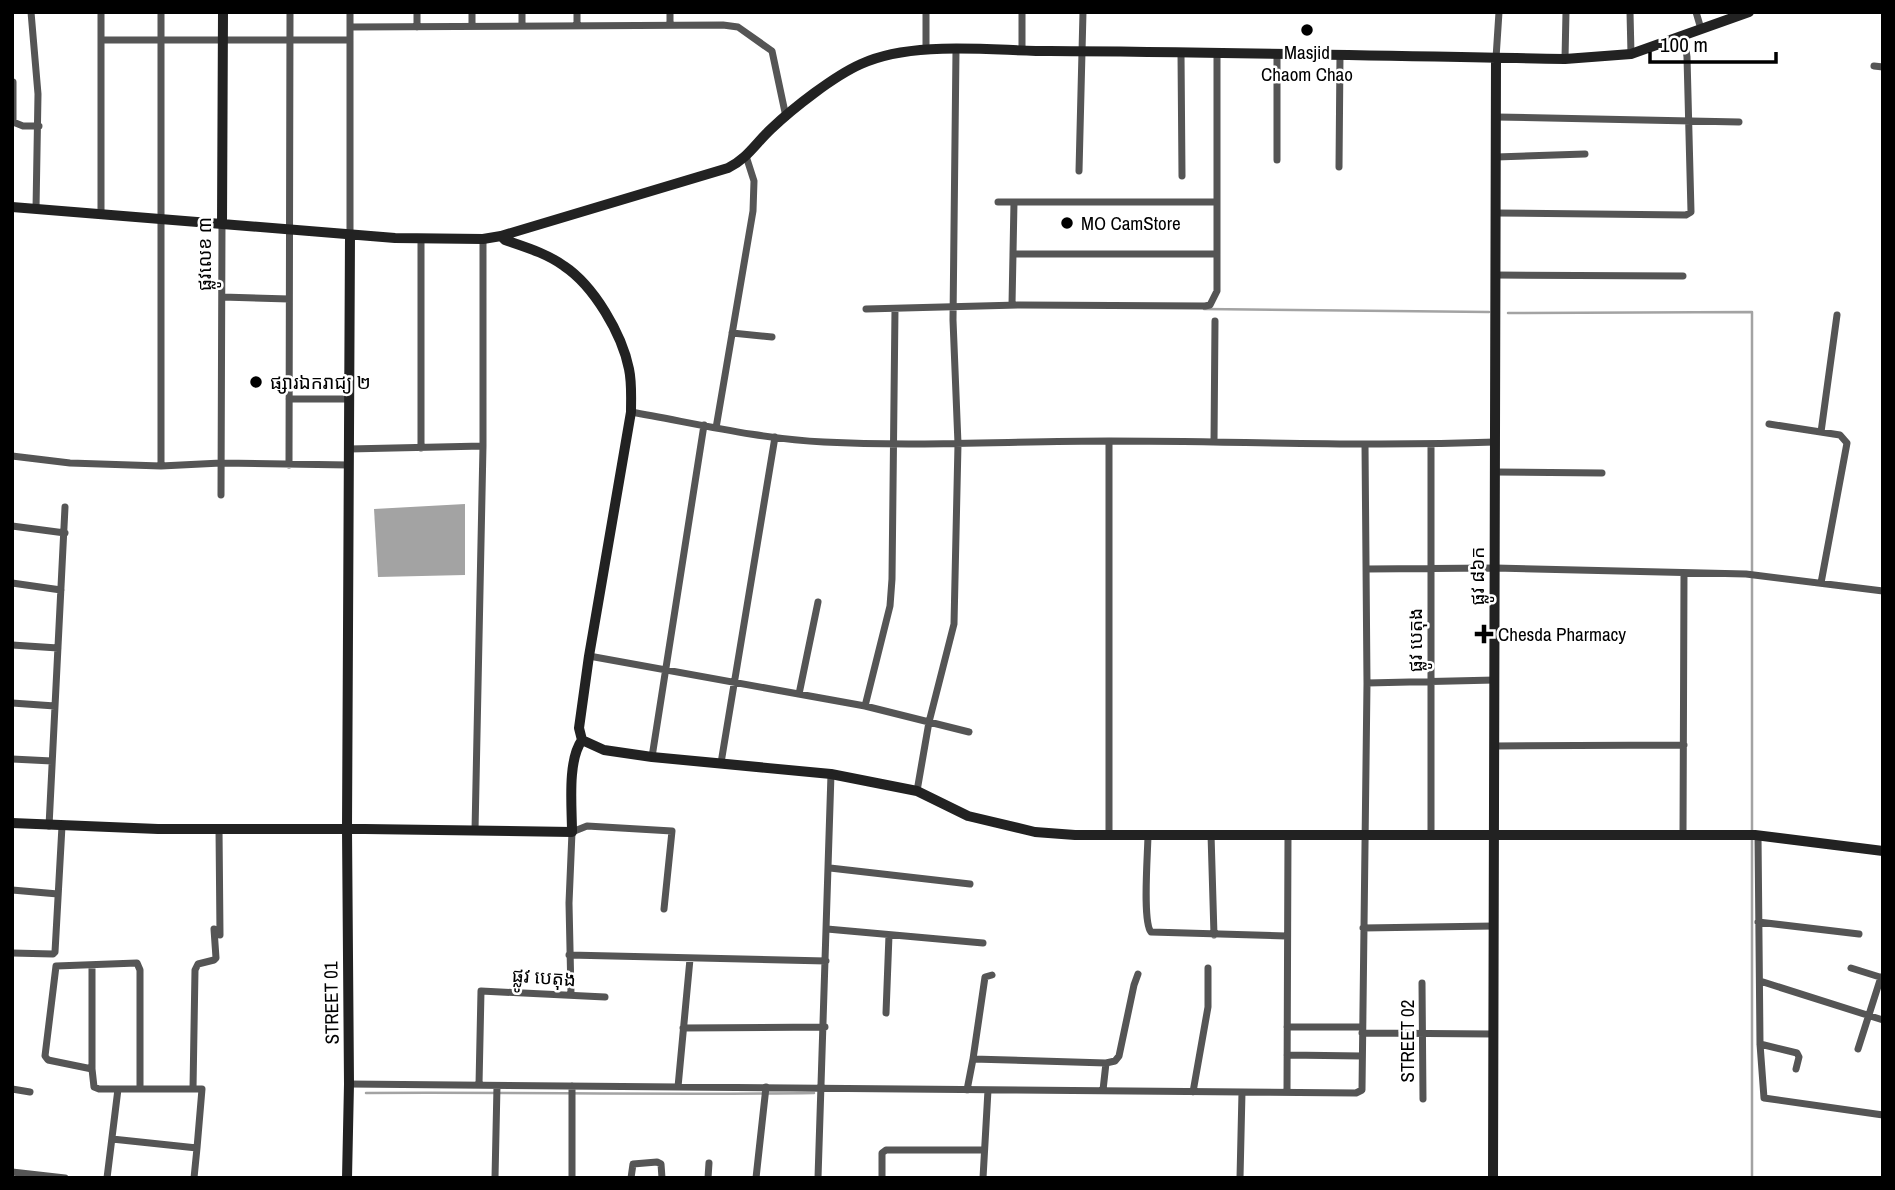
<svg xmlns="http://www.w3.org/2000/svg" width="1895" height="1190" font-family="'Archivo Narrow','Noto Sans Khmer',sans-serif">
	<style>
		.water { fill: #a3a3a3 }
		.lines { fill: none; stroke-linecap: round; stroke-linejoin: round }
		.stream { stroke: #a3a3a3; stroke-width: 2.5 }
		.street { stroke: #555; stroke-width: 7 }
		.secondary { stroke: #222; stroke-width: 10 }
		.poi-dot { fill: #000; stroke: #fff; stroke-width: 2.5 }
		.labels { text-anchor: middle; stroke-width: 5; stroke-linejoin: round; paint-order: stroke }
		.poi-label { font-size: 19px; fill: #000; stroke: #fff; text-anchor: start }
		.street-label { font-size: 19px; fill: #000; stroke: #fff }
	</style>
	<rect width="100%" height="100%" fill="#fff"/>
	<path class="water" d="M465 504V575L378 577 374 509Z"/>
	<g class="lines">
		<path class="stream" d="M1204 309 1489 312
			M1508 313 1752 312V831
			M366 1093C515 1092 664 1095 814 1093
			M1752 1178V837"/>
		<path class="street" d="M31 12 38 94 36 209
			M101 12V214
			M417 12V27
			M472 12V26
			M522 12V26
			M577 12V26
			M670 12V25
			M1630 12 1631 54
			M1696 12 1701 29
			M350 27 723 25 738 27 772 51 786 117
			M101 40H350
			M926 50V12
			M1022 51V12
			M1181 53 1182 176
			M1277 54V160
			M1496 58 1499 12
			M1565 59 1566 12
			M1874 66 1883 67
			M13 82V122L23 126H39
			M1496 117 1739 122
			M1496 157 1585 154
			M1339 167 1340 55
			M1079 171 1083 12
			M998 202H1217
			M1496 213 1686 215 1691 212 1687 57 1684 35
			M350 235V12
			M1014 254H1217
			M1495 275 1683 276
			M222 297 289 299
			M1012 305 1014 202
			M866 309 1020 305 1205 306 1210 305 1217 291V54
			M732 333 772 337
			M289 399H349
			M631 412C694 423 759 439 824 442 919 447 1014 441 1109 441 1238 441 1366 447 1495 442
			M1769 424 1840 435 1847 443 1821 583
			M716 428 753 211 754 181 746 156
			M1821 432 1837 315
			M1109 441V834
			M1214 442 1215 321
			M421 448V239
			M349 449 483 446
			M12 456 70 463 161 466 221 463 349 465
			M289 465 290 12
			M161 466V12
			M1495 472 1602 473
			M221 495 222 223
			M12 526 65 533
			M1367 569 1495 568 1746 574 1883 591
			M12 583 61 590
			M12 645 58 648
			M589 656 865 706 969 732
			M1367 683 1495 680
			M799 694 818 602
			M12 703 55 706
			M865 706 890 606 892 579 895 309
			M1494 746 1684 745
			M652 757 704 425
			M12 759 52 761
			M721 763 775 437
			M917 791 929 722 954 624 958 444 953 320 956 50
			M49 826 65 507
			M219 828 220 935
			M475 831 483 446V239
			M1148 834C1148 852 1142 921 1151 932L1286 936
			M1211 834 1214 935
			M1683 835 1684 573
			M1758 835 1760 1044 1764 1098 1883 1115
			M1431 836V445
			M830 868 970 884
			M12 890 58 894
			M1758 922 1859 934
			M1363 928 1494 926
			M827 929 983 943
			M12 953 53 954 55 952 62 826
			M569 955 826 961
			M92 965V1069L48 1060 45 1056 56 966 137 963 140 970V1089
			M1851 968 1883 978
			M1760 981 1883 1020
			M1422 983 1423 1099
			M571 994 569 903 572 832 587 826 672 831 664 909
			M886 1013 889 935
			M1287 1027H1362
			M683 1028 825 1027
			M1362 1033 1493 1034
			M1760 1044 1797 1053 1799 1057 1796 1069
			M1858 1049 1881 977
			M1287 1055 1362 1056
			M973 1059 985 977 992 975
			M92 1069 94 1087 99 1089H202L197 1148 112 1139
			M349 1084 1356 1093 1362 1090 1367 683 1365 444
			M479 1085 481 991 605 997
			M678 1087 690 959
			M12 1089 30 1092
			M193 1089 195 970 198 964 214 960 216 958 214 929
			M967 1090 973 1059 1106 1063
			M1103 1090 1106 1063 1115 1061 1119 1056 1134 985 1138 974
			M1193 1092 1208 1007V968
			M1287 1092 1288 834
			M12 1172 65 1178
			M107 1178 118 1089
			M194 1178 197 1148
			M495 1178 497 1086
			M572 1178V1086
			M631 1178 633 1164 657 1162 661 1164 662 1178
			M708 1178 709 1163
			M756 1178 766 1087
			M818 1178 831 774
			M882 1178V1153L886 1150H984
			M983 1178 988 1090
			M1240 1178 1242 1092"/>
		<path class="secondary" d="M12 207 395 238 483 239 501 236 728 168C747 159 756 143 771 129 793 108 834 76 861 64 913 40 993 51 1050 51 1222 52 1393 56 1565 59L1631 54 1749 12
			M222 223 223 12
			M501 236 505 240C525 247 546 253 564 266 594 286 622 334 629 369 632 383 631 397 631 412L589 656 579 728 582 740 604 750 652 757 831 774 917 791 968 816 1035 832 1075 835H1755L1883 851
			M12 823 158 829H365L572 832C572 807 567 761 582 740
			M347 1178 349 1084 347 829 350 235
			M1493 1178 1496 58"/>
	</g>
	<g class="poi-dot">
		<circle cx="1307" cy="30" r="7"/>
		<circle cx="1067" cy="223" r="7"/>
		<circle cx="256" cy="382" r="7"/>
		<path d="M1480.5 623.5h7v7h7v7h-7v7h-7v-7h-7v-7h7z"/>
	</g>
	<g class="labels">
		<g class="poi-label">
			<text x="1307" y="59" text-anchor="middle">Masjid<tspan x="1307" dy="22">Chaom Chao</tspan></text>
			<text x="1081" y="230">MO CamStore</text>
			<text x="270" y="389">ផ្សារឯករាជ្យ ២</text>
			<text x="1498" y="641">Chesda Pharmacy</text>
		</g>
		<g class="street-label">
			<text transform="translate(204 254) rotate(-90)" y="7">ផ្លូវលេខ ៣</text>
			<text transform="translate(1477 576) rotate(-90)" y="7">ផ្លូវ ៨៦ក</text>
			<text transform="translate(1415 640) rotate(-90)" y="7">ផ្លូវ បេតុង</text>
			<text transform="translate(544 977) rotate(4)" y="7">ផ្លូវ បេតុង</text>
			<text transform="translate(331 1003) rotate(-91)" y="7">STREET 01</text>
			<text transform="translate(1407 1041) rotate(-90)" y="7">STREET 02</text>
		</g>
	</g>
	<rect width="1895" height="1190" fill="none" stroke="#000000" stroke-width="28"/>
	<path d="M1650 52v10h126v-10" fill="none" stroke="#000000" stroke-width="3.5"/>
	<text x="1660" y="52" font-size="21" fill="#000000" stroke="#ffffff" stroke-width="5" paint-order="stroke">100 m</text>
</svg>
